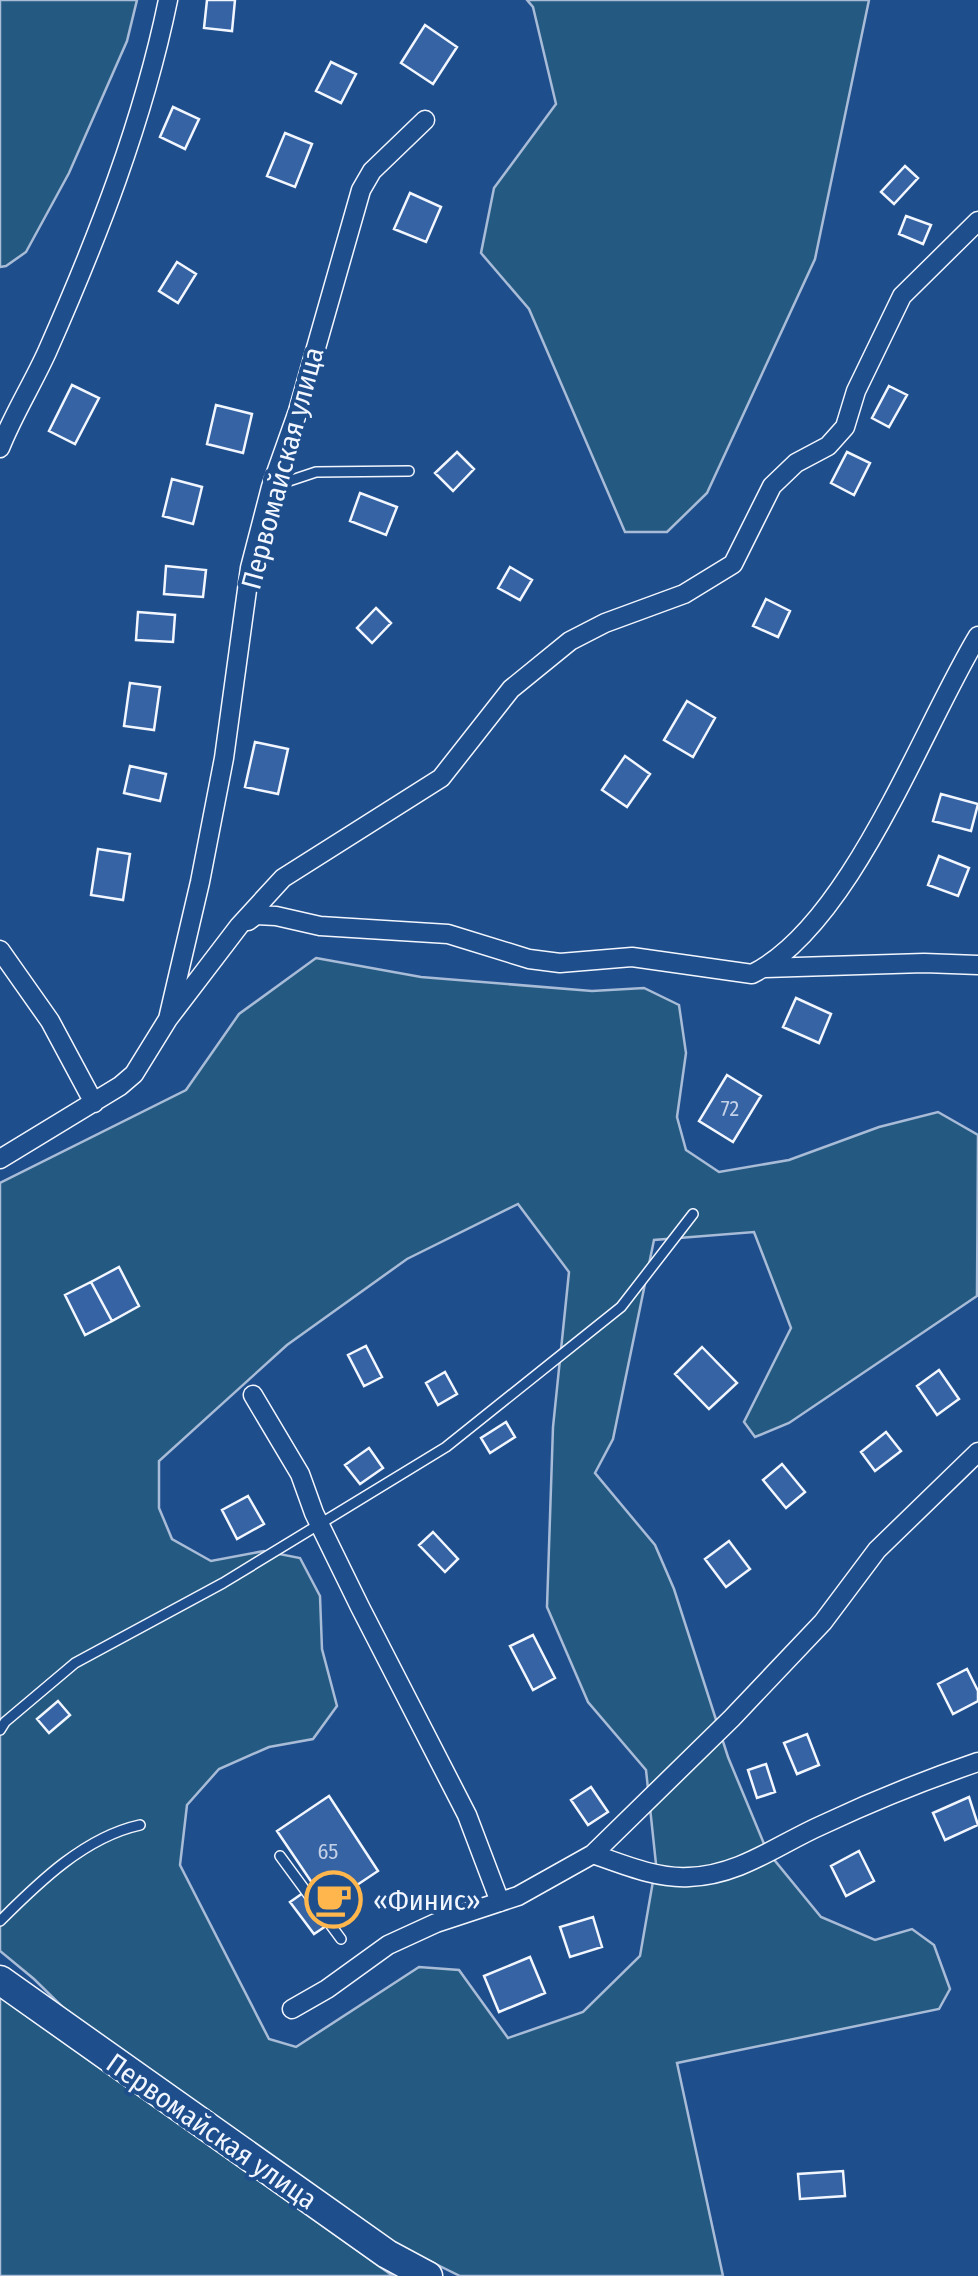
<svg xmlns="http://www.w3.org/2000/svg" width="978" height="2276" font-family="'Fira Sans Condensed',sans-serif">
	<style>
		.green { fill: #245a82; stroke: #a8bbd7; stroke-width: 2.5; fill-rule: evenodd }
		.building { fill: #3563a3; stroke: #f2f6ff; stroke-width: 2.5 }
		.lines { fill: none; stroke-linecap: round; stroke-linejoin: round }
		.lane-casing { stroke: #f2f6ff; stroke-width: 12 }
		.street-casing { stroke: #f2f6ff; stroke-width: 21 }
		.primary-casing { stroke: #f2f6ff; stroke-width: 31 }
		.lane { stroke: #1f4e8c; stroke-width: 9 }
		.street { stroke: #1f4e8c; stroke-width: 18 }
		.primary { stroke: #1f4e8c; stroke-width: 28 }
		.labels { text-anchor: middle; stroke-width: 8; stroke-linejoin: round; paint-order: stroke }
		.number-label { font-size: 22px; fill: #c3d1e8 }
		.street-label { font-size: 28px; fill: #f2f6ff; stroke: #1f4e8c }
		.poi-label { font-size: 28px; fill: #f2f6ff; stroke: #1f4e8c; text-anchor: start }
	</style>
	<rect width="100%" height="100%" fill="#1f4e8c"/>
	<path class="green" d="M0 0H137L127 41 69 173 26 252 6 266 0 267Z
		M527 0H869L815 259 707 493 667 532H625L529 309 481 253 494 188 556 104 533 7Z
		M316 958 421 977 592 991 644 988 679 1005 686 1053 677 1117 686 1150 719 1172 789 1160 879 1127 938 1112 978 1135 977 1296 789 1423 755 1437 744 1422 791 1328 754 1232 654 1240 613 1439 595 1473 655 1545 674 1589 728 1757 767 1851 821 1917 875 1940 912 1929 934 1945 950 1989 939 2009 677 2063 723 2276H460L385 2239 88 2032 34 1979 0 1951V1183L186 1090 239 1014ZM518 1204 569 1272 553 1427 547 1607 588 1702 646 1770 656 1864 640 1956 583 2012 508 2038 459 1970 419 1967 296 2047 269 2039 180 1865 187 1805 219 1769 269 1747 313 1739 337 1706 322 1649 320 1596 300 1558 264 1551 211 1561 172 1539 159 1508V1461L287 1345 407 1259Z
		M0 1997 393 2276H0Z"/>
	<path class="building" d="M207 0H235L232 31 204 28Z
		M425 25 457 47 433 84 401 63Z
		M331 62 356 74 341 103 316 91Z
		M173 107 199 119 185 149 160 137Z
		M285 133 312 144 295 187 267 176Z
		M905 166 918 178 894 204 881 192Z
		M410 193 441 207 426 242 394 229Z
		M906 216 931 225 923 244 899 234Z
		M177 262 196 274 178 303 159 291Z
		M72 385 99 398 75 444 49 431Z
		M889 386 907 395 889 427 872 418Z
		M216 405 252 414 243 453 207 444Z
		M457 452 474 469 453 491 435 473Z
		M847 452 870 463 854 495 831 483Z
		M172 479 202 487 193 524 163 516Z
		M360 493 397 507 386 535 350 521Z
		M166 566 206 570 203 597 164 594Z
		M510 567 532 580 520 600 498 588Z
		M766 599 790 611 778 637 753 626Z
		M376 608 391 623 372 643 357 628Z
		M138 612 175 615 173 642 136 640Z
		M130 683 160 687 154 730 124 726Z
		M687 701 715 718 693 757 664 740Z
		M255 742 288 749 278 794 245 787Z
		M625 756 650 774 627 807 602 790Z
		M130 766 166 774 160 801 124 793Z
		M941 794 978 804 971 831 933 821Z
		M98 849 130 854 123 900 91 895Z
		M939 856 969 868 958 896 928 885Z
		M796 998 831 1014 819 1043 783 1027Z
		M727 1075 761 1096 733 1142 699 1121Z
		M119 1267 139 1306 112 1321 91 1282Z
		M91 1282 112 1321 85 1335 65 1295Z
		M366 1346 382 1377 364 1386 348 1355Z
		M702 1347 737 1383 709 1409 675 1374Z
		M939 1370 959 1399 937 1415 917 1386Z
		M445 1372 457 1394 438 1405 426 1383Z
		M506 1422 515 1437 490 1453 481 1438Z
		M886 1432 901 1451 875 1471 861 1452Z
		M369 1448 383 1468 360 1484 345 1465Z
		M782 1464 805 1492 786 1508 763 1480Z
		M248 1496 264 1524 237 1539 222 1510Z
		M433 1532 458 1559 445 1572 419 1545Z
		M729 1541 750 1569 726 1587 705 1559Z
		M533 1635 555 1678 533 1690 510 1646Z
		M967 1669 978 1691V1701L953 1714 938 1684Z
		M58 1701 70 1715 49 1733 37 1719Z
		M807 1734 819 1765 797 1774 784 1743Z
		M766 1764 775 1792 757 1798 748 1770Z
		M591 1787 608 1812 588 1825 571 1800Z
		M329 1796 378 1871 327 1905 277 1831Z
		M969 1797 978 1825 945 1840 933 1813Z
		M859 1851 874 1881 846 1896 831 1866Z
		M303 1893 326 1926 314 1934 290 1902Z
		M593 1917 602 1947 570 1957 560 1927Z
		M530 1957 545 1993 499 2012 484 1976Z
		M843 2171 845 2196 800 2199 798 2174Z"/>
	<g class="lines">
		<defs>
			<path id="lane" d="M274 486 316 472 409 471
				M0 1730 5 1722 75 1663 223 1583 446 1447 621 1307 693 1214
				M280 1856 341 1939
				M0 1921C39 1882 85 1837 140 1825"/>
			<path id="street" d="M0 448C13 415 32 385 47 352 97 239 143 122 168 0
				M248 921 256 915 276 916 320 926 448 934 529 959 560 963 632 957 752 974C851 925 921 730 978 636
				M0 950 50 1021 94 1103
				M765 968 924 963 978 965
				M168 1019 239 926 283 878 441 778 511 689 570 641 605 623 684 594 733 564 772 486 796 463 828 446 845 427 856 391 902 296 978 221
				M0 1159 120 1086 134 1074 168 1019 200 882 224 758 250 568 271 487 298 411 361 190 372 171 425 120
				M253 1395 300 1474 314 1513 360 1607 467 1815 500 1902
				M593 1854C622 1864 657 1879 689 1877 740 1875 777 1845 822 1825 873 1801 925 1780 978 1762
				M292 2009 327 1989 388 1945 436 1923 518 1896 593 1854 732 1718 823 1622 877 1550 978 1452"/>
			<path id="primary" d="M0 1980 387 2254 428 2276"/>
		</defs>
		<use href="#lane" class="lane-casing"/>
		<use href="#street" class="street-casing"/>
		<use href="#primary" class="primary-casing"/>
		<use href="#lane" class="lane"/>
		<use href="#street" class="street"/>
		<use href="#primary" class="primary"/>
	</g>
	<defs>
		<symbol id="cafe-ring" viewBox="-11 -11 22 22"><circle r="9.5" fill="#1f4e8c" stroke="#ffb74d" stroke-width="1.5"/><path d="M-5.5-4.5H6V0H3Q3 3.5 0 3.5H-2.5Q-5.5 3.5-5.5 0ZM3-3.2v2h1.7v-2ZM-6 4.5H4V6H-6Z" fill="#ffb74d"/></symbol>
	</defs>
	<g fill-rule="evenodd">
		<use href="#cafe-ring" x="302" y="1868" width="63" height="63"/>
	</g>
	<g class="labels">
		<g class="number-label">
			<text x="730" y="1116">72</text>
			<text x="328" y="1859">65</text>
		</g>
		<g class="street-label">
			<text transform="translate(282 468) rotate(-75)" y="10">Первомайская улица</text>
			<text transform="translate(212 2131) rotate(35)" y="10">Первомайская улица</text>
		</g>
		<g class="poi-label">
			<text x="373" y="1910">«Финис»</text>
		</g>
	</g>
</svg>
